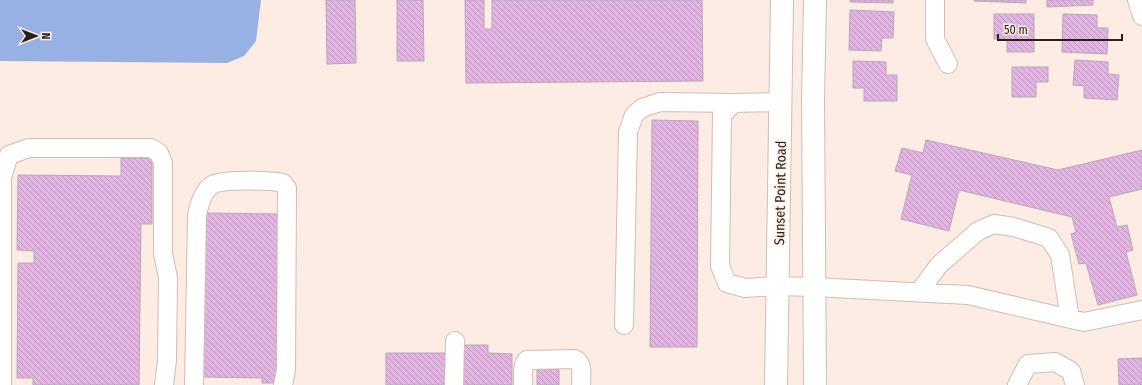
<svg xmlns="http://www.w3.org/2000/svg" width="1142" height="385" font-family="'Fira Sans Condensed',sans-serif">
	<style>
		.water { fill: #97b1e5 }
		.building { fill: url(#building-back-hatch); stroke: #b7a8b8 }
		.lines { fill: none; stroke-linecap: round; stroke-linejoin: round }
		.minor-casing { stroke: #d1bdb1; stroke-width: 20 }
		.major-casing { stroke: #d1bdb1; stroke-width: 24 }
		.minor { stroke: #fff; stroke-width: 18 }
		.major { stroke: #fff; stroke-width: 22 }
		.labels { text-anchor: middle; stroke-width: 3; stroke-linejoin: round; paint-order: stroke }
		.street-label { font-size: 14px; fill: #28201c; stroke: #fdece3 }
	</style>
	<defs>
		<pattern id="building-back-hatch" width="6" height="6" patternUnits="userSpaceOnUse"><rect width="6" height="6" fill="#e1b4e2"/><path d="M-1 5l2 2M0 0l6 6M5-1l2 2" fill="none" stroke="#c19ac1"/></pattern>
	</defs>
	<rect width="100%" height="100%" fill="#fdece3"/>
	<path class="water" d="M0 0H261L256 41 244 56 227 63 0 61Z"/>
	<path class="building" d="M326 0H355L356 63 327 64Z
		M397 0H423L424 61H397Z
		M465 0H484V29H492V0H702L703 81 466 83Z
		M850 0H893V3L850 2Z
		M974 0H1026V3L974 1Z
		M1047 0H1093V5L1047 7Z
		M850 10 894 12 893 38H882L881 51 849 50Z
		M994 14H1034V52H1007V39H994Z
		M1063 14 1097 15V28H1108L1107 54 1062 52Z
		M1075 60 1108 62V74L1119 75 1117 100 1084 98V86L1073 85Z
		M853 61 886 62V75H897V101H864V88H853Z
		M1012 67H1048V82H1036V97H1012Z
		M652 120 698 121 697 347H650Z
		M926 140 1058 170 1142 150V189L1109 197 1117 227 1127 225 1133 250 1126 252 1137 295 1098 305 1086 263 1079 264 1071 234 1076 232 1072 217 959 190 949 231 901 219 912 175 895 171 902 148 923 153Z
		M121 158H152V224H141L139 385H33V378H17L18 263H34V251L17 250 18 175 121 176Z
		M205 213 278 214 276 383H262V378L203 377Z
		M462 345H488V353L512 354V385H461Z
		M386 353H448V385H386Z
		M1142 358V385H1119L1118 359Z
		M537 363H559V385H537Z"/>
	<g class="lines">
		<defs>
			<path id="minor" d="M935 0V39L948 64
				M1137 0 1142 16
				M781 102 734 103 722 115 720 266 727 283 745 288 778 286 814 287 968 295 1084 322 1142 310
				M919 292 939 265 978 231 994 224 1014 227 1049 238 1060 255 1070 319
				M624 325 628 132 634 115 642 108 660 102 734 103
				M2 385V177L9 155 29 148H151L159 153 163 163V253L168 278 167 360 164 385
				M194 385 197 215C199 205 203 191 212 185 221 179 271 180 283 183L287 188 286 370 283 385
				M454 385 455 341
				M523 385C524 377 521 365 527 360L575 359C584 364 581 375 581 385
				M1017 385 1028 364 1055 362 1071 371 1075 385"/>
			<path id="major" d="M815 0 813 99 815 385
				M776 385 782 0"/>
		</defs>
		<use href="#minor" class="minor-casing"/>
		<use href="#major" class="major-casing"/>
		<use href="#minor" class="minor"/>
		<use href="#major" class="major"/>
	</g>
	<g class="labels">
		<g class="street-label">
			<text transform="translate(780 193) rotate(-89)" y="5">Sunset Point Road</text>
		</g>
	</g>
	<g transform="translate(36 36) rotate(90)" stroke="#fdece3" stroke-width="3" paint-order="stroke">
	<path d="M0-3L7 15L0 10L-7 15Z" fill="#28201c"/>
	<text y="-6" font-size="11" font-weight="bold" text-anchor="middle" fill="#28201c">N</text>
	</g>
	<path d="M998 34v6h124v-6" fill="none" stroke="#28201c" stroke-width="2"/>
	<text x="1004" y="34" font-size="12" fill="#28201c" stroke="#fdece3" stroke-width="3" paint-order="stroke">50 m</text>
</svg>
